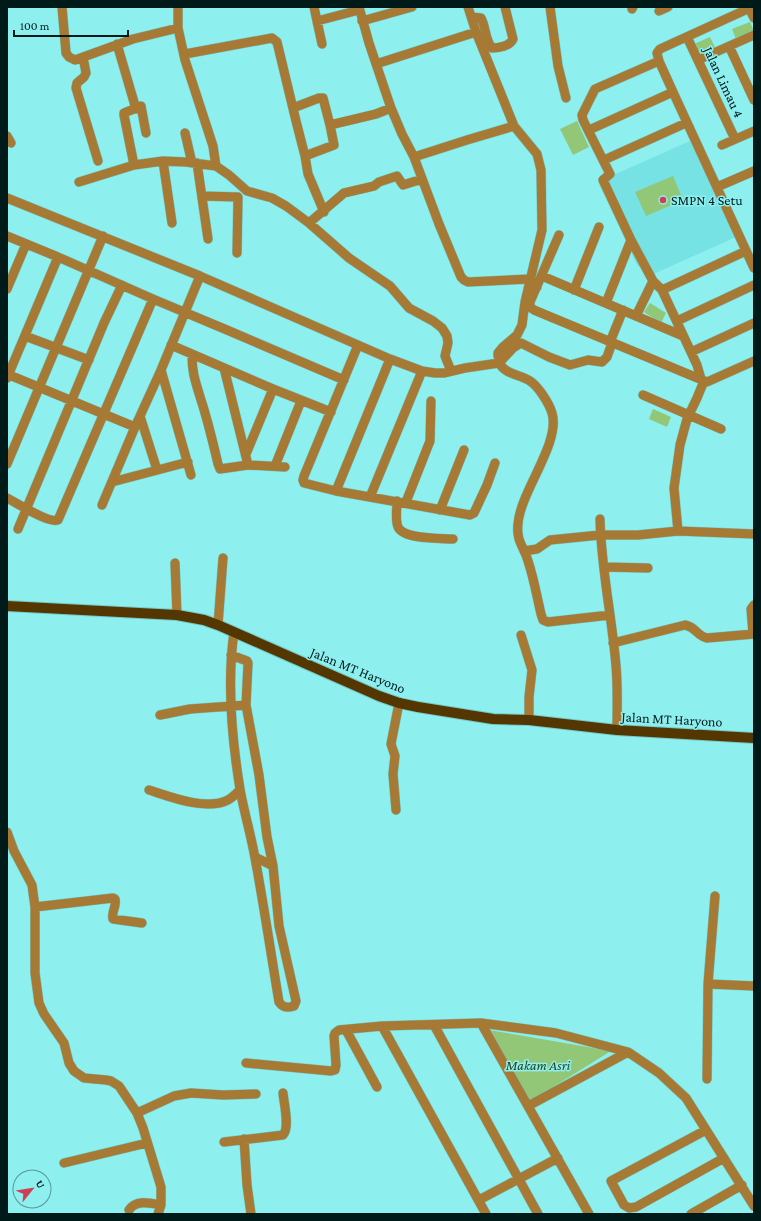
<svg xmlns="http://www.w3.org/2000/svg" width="761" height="1221" font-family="'Crimson Pro',serif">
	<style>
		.built { fill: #76e2e3 }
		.green { fill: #91c777 }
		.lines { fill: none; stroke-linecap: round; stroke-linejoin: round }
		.minor-casing { stroke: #74c8c8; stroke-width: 10 }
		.major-casing { stroke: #74c8c8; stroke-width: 12 }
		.minor { stroke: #a67a34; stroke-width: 9 }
		.major { stroke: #533600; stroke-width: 10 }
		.poi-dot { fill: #ce3e55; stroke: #8eefef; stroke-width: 1.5 }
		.labels { text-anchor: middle; stroke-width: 3; stroke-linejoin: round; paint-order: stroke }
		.street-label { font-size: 14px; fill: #001919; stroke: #8eefef }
		.poi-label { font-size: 14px; fill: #001919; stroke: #8eefef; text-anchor: start }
		.park-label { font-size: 14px; font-style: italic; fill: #274316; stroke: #8eefef }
	</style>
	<rect width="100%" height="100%" fill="#8eefef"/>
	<path class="built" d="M692 140 736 237 649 276 637 265 598 182Z"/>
	<path class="green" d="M750 22 754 31 736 39 732 29Z
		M710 37 715 47 696 55 692 45Z
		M577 121 589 147 573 155 560 129Z
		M673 176 683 200 646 216 635 192Z
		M650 303 666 313 661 323 644 312Z
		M653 409 671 417 667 427 649 419Z
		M489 1030 611 1051 529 1102Z"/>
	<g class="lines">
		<defs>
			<path id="minor" d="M62 7 66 53 69 57 75 60 133 39 178 28
				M178 7V28L185 60 213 146 216 166
				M314 7 322 44
				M359 7 369 43 391 108 402 134 414 157 439 224 461 277 464 280 468 282 530 279 537 287
				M468 7 476 32 514 126 537 154 541 170 542 230 525 302 522 325 517 335 503 347 498 353V356L501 362
				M550 7 558 66 566 98
				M752 7 660 49 657 53 659 61 673 92 754 268
				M749 8 754 18
				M632 9 633 7
				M659 11 668 7
				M472 17 481 18C486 27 485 40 492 48 499 48 510 46 513 39L505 7
				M317 21 359 10
				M362 21 412 7
				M687 37 735 139
				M117 44 136 109
				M729 46 754 100
				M185 54 272 38 277 42 296 121 305 156 308 174 324 212
				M83 57 86 73 84 77 77 83 76 88 98 161
				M698 60 754 35
				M376 64 476 32
				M293 108 319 98H323L330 125 376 114 391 108
				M589 130 673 92
				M185 133 192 163
				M7 136 11 143
				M722 145 754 131
				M305 156 334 145 330 125
				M414 157 467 140 514 126
				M604 160 686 123
				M163 161 172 223
				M197 163 208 239
				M134 165 163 161 186 162 216 166 229 175 247 191 272 198 286 206 309 223 349 258 390 286 409 308 433 321 442 328 447 336 448 343 445 356 451 371
				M79 182 134 165 124 115V113L141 106 146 133
				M717 187 754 171
				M202 196 238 197 237 253
				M7 198 200 276 390 359 422 371 435 373H444L465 368 499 363C506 375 519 374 530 381 538 386 549 403 552 413 561 443 520 492 518 524 516 542 524 546 528 561 534 579 537 597 541 614L543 620 548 622 610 615
				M309 223 344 193 374 186 379 182 397 176 403 185 422 179
				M559 235 530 302V307L534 310 707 382 754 361
				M7 236 58 257 153 299 227 330 344 380
				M631 240 603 180 610 174 583 120 582 115 595 89 659 61
				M542 276 683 336
				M7 289 26 244
				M574 290 599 227
				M662 290 746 251
				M606 303 631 240 653 281 662 290 697 365 701 379
				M636 316 653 281
				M677 321 754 285
				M25 336 89 360
				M610 342 623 310
				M171 345 273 389 331 412
				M358 345 304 476 303 480 304 483 336 491 470 515 474 513 487 485 495 463
				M691 352 754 323
				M192 355C192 374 196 383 201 400 208 421 213 443 218 464L220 469 248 465 285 467
				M499 363 513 348 521 343 549 357 570 365 588 360 602 362 607 357 612 343
				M224 368 248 465
				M161 370 191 475
				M7 374 135 427
				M7 378 58 257
				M643 395 721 429
				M140 416 157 470
				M246 454 273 389
				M7 464 103 236
				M275 466 301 401
				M112 482 188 462
				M336 491 390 359
				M370 497 422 371
				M7 498C17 503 49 524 58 520L153 299
				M397 501C397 509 395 520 398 527 404 540 441 538 453 539
				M406 502 430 441 431 401
				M102 505 135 427 161 370 200 276
				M440 510 464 450
				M600 519C601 568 612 617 616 666 618 687 617 708 617 730
				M18 529 104 323 122 285
				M678 531 674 488 680 445 687 419 697 398 704 381
				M524 551 537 549 550 540 600 535H638L678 531 754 534
				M175 563 177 615
				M604 567 648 568
				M218 625 223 558
				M753 634 751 609 754 605
				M521 635 532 670 529 697V720
				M613 643 685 625C696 627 697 636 707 638L754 634
				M231 655 247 661 248 663 246 705 259 775 267 837 273 866 279 926 296 1001 294 1006C288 1008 283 1008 279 1002 271 954 264 906 255 858 251 835 244 812 240 789 232 740 227 681 234 632
				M160 715 190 709 246 705
				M149 790C171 797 206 811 228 800 233 797 237 793 240 790
				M396 810 393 774 395 756 391 744 399 703
				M7 832 14 851 32 885 35 907V973L39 1003 44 1014 64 1043 69 1063 74 1071 84 1078 106 1080 111 1081 119 1086 137 1113 143 1128 161 1187V1205L158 1214
				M255 857 273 866
				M35 907 113 898 115 899C117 906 111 912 113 919L142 923
				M708 984 754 986
				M481 1023 589 1214
				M434 1025 538 1214
				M382 1026 486 1214
				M346 1030 377 1087
				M246 1063 331 1071 335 1070 336 1065 334 1036 335 1033 339 1030 382 1026 481 1023 556 1033 628 1052 659 1073 686 1098 754 1206
				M707 1079 708 984 715 896
				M528 1106 628 1052
				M137 1113 174 1096 191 1093 223 1095 256 1094
				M706 1130 611 1181 624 1205 629 1208 636 1207 724 1158
				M244 1139 247 1185 251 1214
				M224 1142 283 1135C290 1128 284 1104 283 1093
				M64 1163 147 1143
				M479 1200 558 1158
				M129 1210C136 1199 151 1203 161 1205
				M691 1214 742 1185"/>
			<path id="major" d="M7 606 177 615 204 620 218 625 379 696 399 703 418 707 493 719 529 720 617 730 754 738"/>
		</defs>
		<use href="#minor" class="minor-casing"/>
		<use href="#major" class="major-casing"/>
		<use href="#minor" class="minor"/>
		<use href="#major" class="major"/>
	</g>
	<circle class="poi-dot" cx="663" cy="200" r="4"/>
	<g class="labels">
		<g class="street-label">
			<text transform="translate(724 82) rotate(65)" y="5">Jalan Limau 4</text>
			<text transform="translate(358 670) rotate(22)" y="5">Jalan MT Haryono</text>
			<text transform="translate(672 719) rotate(3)" y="5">Jalan MT Haryono</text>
		</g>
		<g class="poi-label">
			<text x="671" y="205">SMPN 4 Setu</text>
		</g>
		<g class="park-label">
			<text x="538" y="1070">Makam Asri</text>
		</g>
	</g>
	<rect width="761" height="1221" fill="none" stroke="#001919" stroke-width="16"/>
	<g transform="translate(32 1189) rotate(60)"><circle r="19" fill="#8eefef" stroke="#559999"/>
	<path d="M0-3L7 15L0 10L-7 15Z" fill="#ce3e55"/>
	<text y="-6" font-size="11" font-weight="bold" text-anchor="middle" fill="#001919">U</text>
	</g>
	<path d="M14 30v6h114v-6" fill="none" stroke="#001919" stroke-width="2"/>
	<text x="20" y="30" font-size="12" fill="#001919" stroke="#8eefef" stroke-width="3" paint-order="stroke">100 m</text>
</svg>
